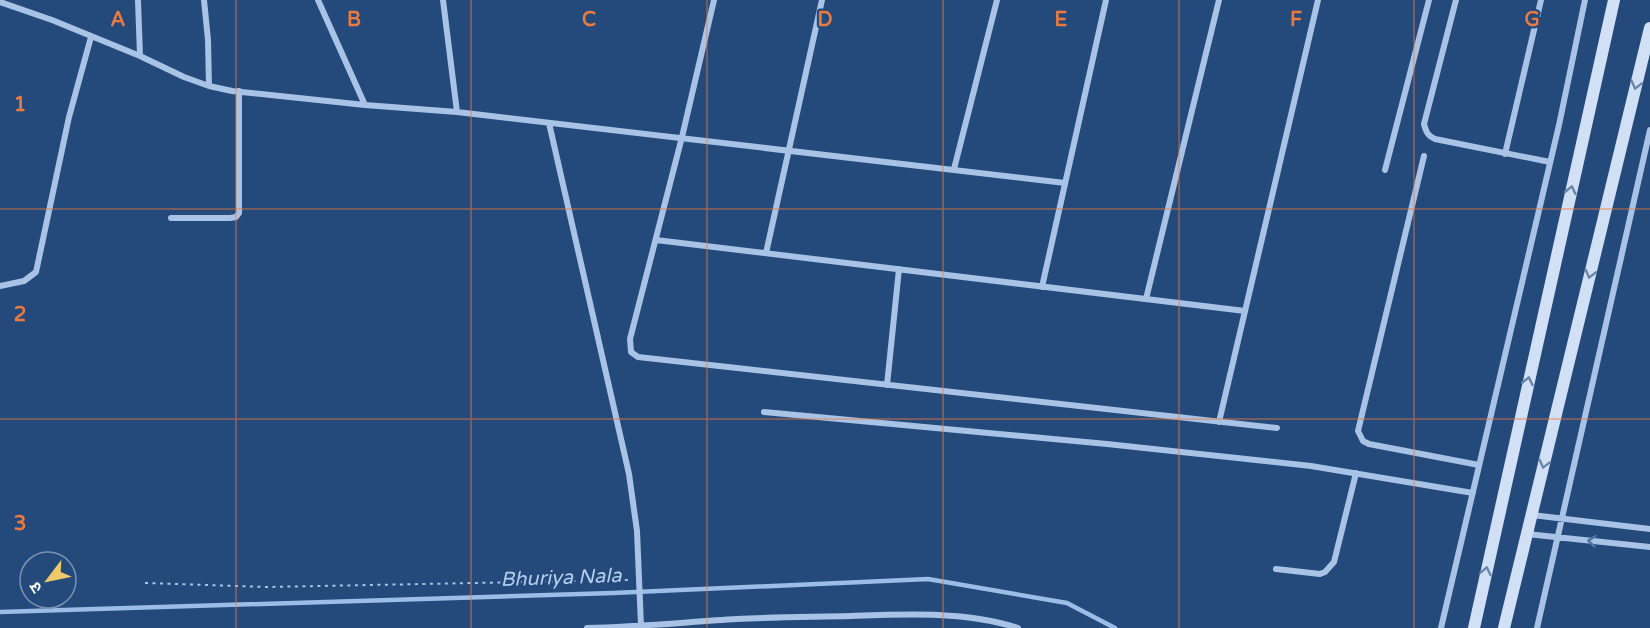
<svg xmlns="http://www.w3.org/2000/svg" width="1650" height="628" font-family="'Varela Round','Noto Sans Devanagari',sans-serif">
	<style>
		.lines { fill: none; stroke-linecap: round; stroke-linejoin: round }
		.stream { stroke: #9cbee6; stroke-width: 4.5 }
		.path { stroke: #a8c3e5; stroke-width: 2; stroke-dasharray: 3 4.5; stroke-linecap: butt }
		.street { stroke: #a8c3e5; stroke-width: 6 }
		.secondary { stroke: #d1e0f5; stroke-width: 12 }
		.oneway { stroke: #6986ac }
		.oneway2 { stroke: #5274a1 }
		.grid { fill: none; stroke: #ed7a3d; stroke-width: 1.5; stroke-opacity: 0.55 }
		.labels { text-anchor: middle; stroke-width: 4.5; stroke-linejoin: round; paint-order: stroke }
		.water-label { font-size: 20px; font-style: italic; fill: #b3cded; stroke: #244a7c }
		.grid-label { font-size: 20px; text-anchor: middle; font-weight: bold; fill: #ed7a3d; stroke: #244a7c; stroke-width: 4.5; stroke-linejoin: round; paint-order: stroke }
	</style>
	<rect width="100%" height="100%" fill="#244a7c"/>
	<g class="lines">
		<path class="stream" d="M0 612 613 593 928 579 1067 603 1115 628"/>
		<path class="path" d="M145 583 268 587 628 580"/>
		<path class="street" d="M138 0 140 56
			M204 0 208 40 209 86
			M318 0 365 105
			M443 0 457 112
			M714 0 682 137 630 339 631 352 638 357 1277 428
			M1456 0 1424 124C1426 132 1428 136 1435 139L1550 162
			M0 2 52 20 140 56 184 77 209 86 232 91 365 105 457 112 1065 183
			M549 123 629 474 637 531 641 626
			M1505 154 1541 0
			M1424 156 1358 431 1363 441 1369 444 1479 465
			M954 169 997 0
			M1385 170 1429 0
			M171 218H230L236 217 239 213V91
			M656 240 1245 311
			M766 253 822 0
			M0 286 24 281 36 272 69 117 91 37
			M1042 287 1106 0
			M1146 299 1219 0
			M887 385 899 269
			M764 412 1107 444 1311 466 1473 493
			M1219 422 1318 0
			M1532 515 1650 529
			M1527 534 1650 547
			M1276 569 1320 574 1325 572 1334 562 1356 473
			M587 628C637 627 687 622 737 619 775 617 813 617 851 616 904 614 967 611 1018 628
			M1441 628 1559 125 1585 0
			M1537 628 1650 130"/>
		<path class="secondary" d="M1474 628 1614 0
			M1504 628 1650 28"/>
	</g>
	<defs><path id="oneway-chevron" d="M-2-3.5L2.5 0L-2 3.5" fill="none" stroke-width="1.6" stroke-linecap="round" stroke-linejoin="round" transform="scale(1.5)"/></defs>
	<g class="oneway">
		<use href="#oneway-chevron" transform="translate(1636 85) rotate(104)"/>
		<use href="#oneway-chevron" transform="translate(1571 190) rotate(-77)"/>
		<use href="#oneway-chevron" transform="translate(1590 274) rotate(104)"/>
		<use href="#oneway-chevron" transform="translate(1528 381) rotate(-77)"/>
		<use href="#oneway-chevron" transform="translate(1544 464) rotate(104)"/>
		<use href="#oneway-chevron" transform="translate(1486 571) rotate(-78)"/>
	</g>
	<use class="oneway2" href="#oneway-chevron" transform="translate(1592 541) rotate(-174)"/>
	<path class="grid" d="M236 0V628M471 0V628M707 0V628M943 0V628M1179 0V628M1414 0V628M0 209H1650M0 419H1650"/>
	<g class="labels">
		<g class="water-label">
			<text transform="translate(561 577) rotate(-2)" y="7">Bhuriya Nala</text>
		</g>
	</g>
	<g class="grid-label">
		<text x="118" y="26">A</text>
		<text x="354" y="26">B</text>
		<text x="589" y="26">C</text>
		<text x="825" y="26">D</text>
		<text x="1061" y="26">E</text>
		<text x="1296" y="26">F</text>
		<text x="1532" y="26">G</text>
		<text x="20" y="111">1</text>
		<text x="20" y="321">2</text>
		<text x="20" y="530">3</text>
	</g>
	<g transform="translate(48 580) rotate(238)"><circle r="28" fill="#244a7c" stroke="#7c92b0" stroke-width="1.5"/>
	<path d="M0-4.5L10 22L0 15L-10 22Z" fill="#efca6b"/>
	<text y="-9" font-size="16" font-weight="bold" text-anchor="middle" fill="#ffffff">उ</text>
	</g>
</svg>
